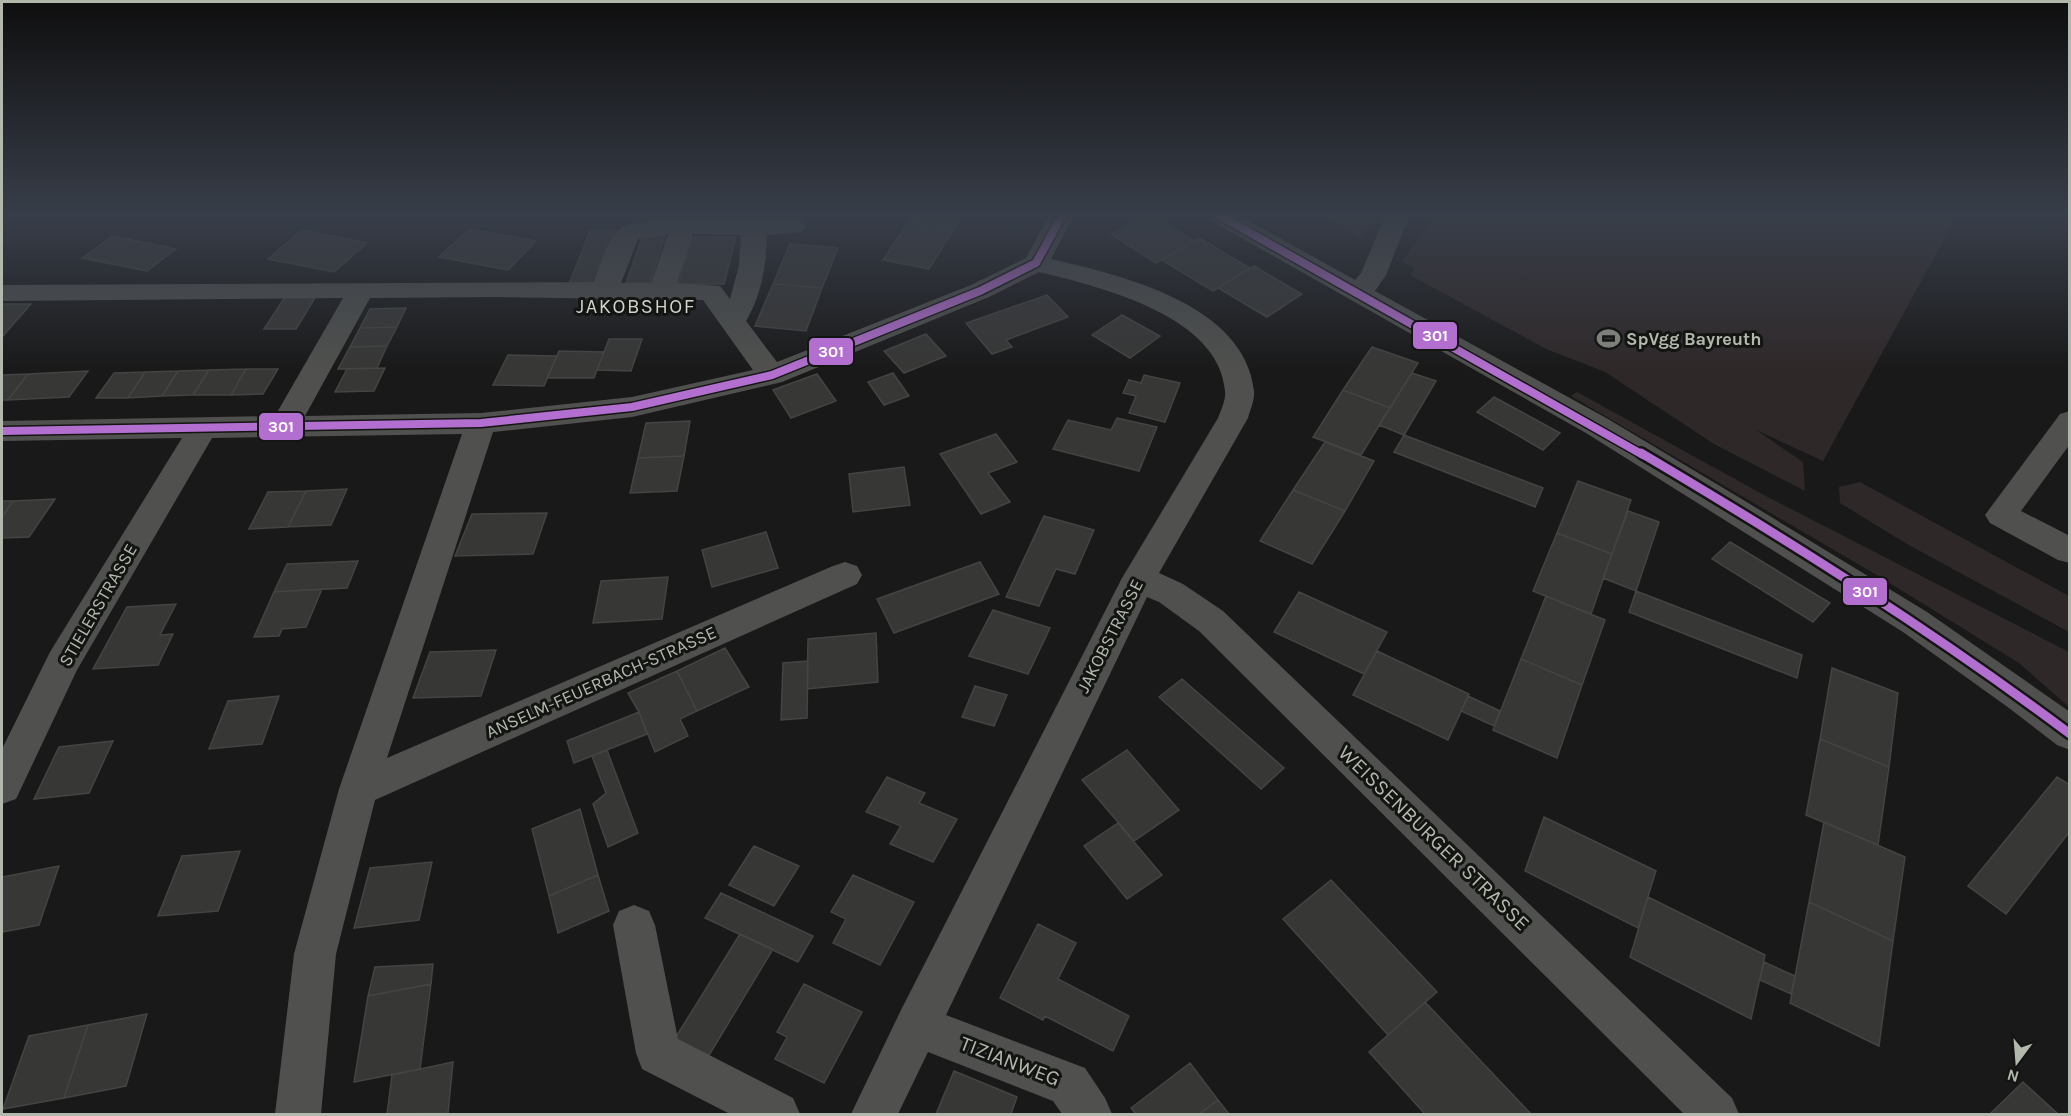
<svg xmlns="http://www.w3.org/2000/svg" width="2071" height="1116" font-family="Karla,sans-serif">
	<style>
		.green { fill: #2f2829 }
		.building { fill: #373735; stroke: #434542; stroke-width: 1.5 }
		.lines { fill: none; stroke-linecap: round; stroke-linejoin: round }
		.minor { fill: #50514e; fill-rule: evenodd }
		.bus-1-far1-casing { stroke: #131513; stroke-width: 11 }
		.bus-1-casing { stroke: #131513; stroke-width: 14 }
		.bus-1-far1 { stroke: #b36fd0; stroke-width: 8 }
		.bus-1 { stroke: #b36fd0; stroke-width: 9 }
		.labels { text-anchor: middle; stroke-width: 6; stroke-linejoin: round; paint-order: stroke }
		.poi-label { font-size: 18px; font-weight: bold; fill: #b3b8ac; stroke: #131513; text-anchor: start }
		.street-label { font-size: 18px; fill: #b3b8ac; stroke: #131513 }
		.neighbourhood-label { font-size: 20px; letter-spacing: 1.5px; fill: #d1d4cc; stroke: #131513 }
		.near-street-label { font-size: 21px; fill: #b3b8ac; stroke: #131513 }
		.line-badge { stroke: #131513; stroke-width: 2 }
		.badge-label { font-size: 16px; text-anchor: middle; font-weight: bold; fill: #fff }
	</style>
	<rect width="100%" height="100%" fill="#191919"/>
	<path class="green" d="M1317 214H1378L1361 238Z
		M1437 214H1958L1823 461 1756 430 1803 462 1805 491 1714 444 1605 372 1546 349 1410 275 1415 268 1402 262Z
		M1577 392 1764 495 2069 652V707L2019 663 1875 574 1571 396Z
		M1860 482 2069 596V632L1907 544 1840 503 1839 487Z"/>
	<path class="building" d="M645 214H803L802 217 643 219Z
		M913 214H962L953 230 908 222Z
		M1150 214 1194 241 1156 263 1111 234Z
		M908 222 953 230 929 269 883 260Z
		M469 229 536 241 508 270 439 257Z
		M302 230 367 243 334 272 268 259Z
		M616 230 597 283 569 284 590 231Z
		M643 235H665L650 283H626Z
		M113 236 176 249 147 271 82 258Z
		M692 237H736L724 284H678Z
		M1199 238 1250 268 1213 291 1162 260Z
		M790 244 838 248 822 288 773 284Z
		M1254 266 1302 294 1267 317 1218 288Z
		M773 284 822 288 806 331 755 326Z
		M318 293 296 329H264L287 294Z
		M1047 295 1068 317 1006 340 1012 347 992 354 966 323Z
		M3 304H31L2 337V306Z
		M406 308 397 327 360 328 370 309Z
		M1122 315 1160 336 1130 358 1092 335Z
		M397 327 387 346 350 347 360 328Z
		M926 334 946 356 904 373 884 351Z
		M609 339H642L631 371 597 370Z
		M387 346 377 368 338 369 350 347Z
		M1372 347 1418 363 1390 408 1343 390Z
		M559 351 604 352 594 378H547Z
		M508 355 557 356 544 386 493 385Z
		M385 368 374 391 335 392 347 369Z
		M246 369H278L263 394 231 395Z
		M246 369 231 395H193L209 370Z
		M209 370 193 395 162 396 178 371Z
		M88 371 69 397 8 400 28 374Z
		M178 371 162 396 128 398 145 372Z
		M145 372 128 398H96L114 373Z
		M893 373 909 396 884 405 868 382Z
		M1412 373 1436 381 1404 435 1379 425Z
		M28 374 8 400H2V375Z
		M817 374 836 401 791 418 773 390Z
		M1144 375 1180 383 1165 422 1129 413 1136 396 1123 393 1129 380 1141 383Z
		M1343 390 1390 408 1361 455 1313 437Z
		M1494 397 1560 433 1543 450 1477 412Z
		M1117 418 1157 427 1139 471 1053 449 1068 420 1111 430Z
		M690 421 684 456 638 458 646 423Z
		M996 434 1017 462 988 473 1010 502 981 514 940 454Z
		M1404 435 1543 488 1535 507 1394 452Z
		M1325 442 1374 461 1345 511 1293 490Z
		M684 456 677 491 630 493 638 458Z
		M904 467 910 505 853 512 849 474Z
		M1578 481 1631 500 1612 554 1557 533Z
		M347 489 331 525 288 527 306 491Z
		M1293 490 1345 511 1312 564 1260 541Z
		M306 491 288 527 249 529 268 492Z
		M55 499 29 537 2 538V517L13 501Z
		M2 501H13L2 517Z
		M1628 511 1659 522 1636 591 1603 578Z
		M547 513 533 554 455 556 472 514Z
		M1044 516 1094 530 1075 574 1056 569 1039 606 1006 597Z
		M766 532 778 568 712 587 702 550Z
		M1557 533 1612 554 1591 614 1533 591Z
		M1730 542 1830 603 1813 622 1712 559Z
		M358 561 347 588 274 592 287 564Z
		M980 562 999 594 894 633 877 599Z
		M668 577 662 619 593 623 601 581Z
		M322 589 306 627 282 629 279 636 254 637 274 592Z
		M1636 591 1802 655 1797 678 1629 612Z
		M1299 592 1387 632 1364 674 1274 632Z
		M1546 596 1605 620 1582 685 1521 659Z
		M176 604 160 635 173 634 158 665 93 669 127 607Z
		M993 610 1050 628 1028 674 969 656Z
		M876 633 878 682 807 689 808 639Z
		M725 648 749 687 697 711 677 671Z
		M496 650 481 696 413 698 430 652Z
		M1377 651 1469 694 1448 740 1353 695Z
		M1521 659 1582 685 1557 758 1493 730Z
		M808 661 807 718 781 720 783 663Z
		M1832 668 1898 693 1889 767 1820 739Z
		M677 671 697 711 680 719 688 736 655 752 639 712 628 693Z
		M1182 679 1284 768 1261 789 1159 697Z
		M975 686 1007 695 994 726 962 717Z
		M279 696 262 744 209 749 228 701Z
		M1468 696 1500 711 1494 726 1461 711Z
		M639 712 647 734 574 763 567 741Z
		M1820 739 1889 767 1878 845 1806 815Z
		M113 741 89 793 34 799 59 747Z
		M607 750 638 833 608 847 593 804 606 793 592 756Z
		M1127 750 1179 810 1134 841 1082 780Z
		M887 777 925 793 919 803 957 819 933 862 890 844 901 826 866 812Z
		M2057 777 2070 785V831L2006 914 1968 886Z
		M580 809 598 875 549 896 532 829Z
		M1544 817 1656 871 1638 928 1525 871Z
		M1824 822 1905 857 1893 941 1809 902Z
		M1118 823 1162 875 1127 899 1084 846Z
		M754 846 799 866 774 906 729 885Z
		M240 851 218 911 158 916 182 856Z
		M432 862 419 920 354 928 370 868Z
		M59 866 39 925 2 932V877Z
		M598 875 609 911 558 933 549 896Z
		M853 875 914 902 880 965 833 943 846 919 831 912Z
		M1331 880 1437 992 1388 1035 1283 919Z
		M721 893 813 936 798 962 705 918Z
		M1648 897 1765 955 1751 1019 1630 957Z
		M1809 902 1893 941 1879 1046 1790 1003Z
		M1038 924 1076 943 1058 979 1129 1016 1113 1051 1045 1016 1043 1020 1000 998Z
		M740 934 773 949 708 1057 674 1040Z
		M1764 962 1795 976 1791 994 1760 980Z
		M433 964 431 984 368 996 375 967Z
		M431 984 420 1069 354 1082 368 996Z
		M804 984 862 1012 824 1083 775 1059 787 1037 777 1032Z
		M1425 1002 1531 1114H1425L1369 1052Z
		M147 1014 126 1086 64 1098 88 1025Z
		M88 1025 64 1098 3 1109 29 1036Z
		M453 1062 448 1113 387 1114 392 1075Z
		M1190 1063 1218 1100 1199 1114H1136L1131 1108Z
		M954 1071 1017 1097 1011 1114H936Z
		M2023 1082 2058 1114H1990Z
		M1218 1100 1229 1114H1199Z"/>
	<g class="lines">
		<path class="minor" d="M1050 214H1075L1051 259C1121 275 1245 304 1254 391 1255 400 1250 410 1248 418L1159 573 1183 584 1223 611 1732 1098 1739 1114H1684L1199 631 1159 602 1147 597 946 1015 1085 1068 1105 1098 1112 1114H1062L1053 1101 928 1052 898 1114H851L901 1010 1122 578 1218 418C1221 410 1226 400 1225 391 1219 315 1100 287 1039 272L989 297 782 382 632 417 493 432 387 758 833 566 845 562 857 566 862 575 857 584 375 800 336 954 321 1114H275L294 954 339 789 462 434 212 438 77 670 16 799 2 804V749L50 652 182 438 2 441V421L275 416 343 298 2 301V285L594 282C600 266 606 240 620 229 641 213 761 220 793 219L802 222 806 227 802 232 767 235C766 266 762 294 746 321L777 362 971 285 1026 258ZM668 234 651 283H621L638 239ZM693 234 741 235 739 265 730 299 720 286 677 283ZM498 297 703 300 753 370 632 397 481 413 305 416 370 298Z
			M1205 214H1236L1355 280 1361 273 1386 214H1410L1386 275 1375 291 1608 419 1745 501 1927 612 2070 712V750L2057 745 2009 708 1903 632 1586 433 1208 219Z
			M2070 411V444L2021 511 2070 536V563L2058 560 1990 523 1985 515 2060 414Z
			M634 905 649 911 655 925 678 1039 793 1098 800 1114H730L642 1069 636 1053 613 925 619 911Z"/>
		<defs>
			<path id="bus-1-far1" d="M1217 214 1643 455
				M2 431 481 423 632 407 772 375 980 291 1036 263 1063 214"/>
			<path id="bus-1" d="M1641 453C1788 540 1933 631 2070 734"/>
		</defs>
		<use href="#bus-1-far1" class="bus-1-far1-casing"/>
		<use href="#bus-1" class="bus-1-casing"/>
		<use href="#bus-1-far1" class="bus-1-far1"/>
		<use href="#bus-1" class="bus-1"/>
	</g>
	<linearGradient id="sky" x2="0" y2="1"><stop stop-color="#0e0e0e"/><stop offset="0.58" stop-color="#383e49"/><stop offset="1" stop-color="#383e49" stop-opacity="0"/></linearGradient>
	<rect width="2071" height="371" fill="url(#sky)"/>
	<defs>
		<symbol id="stadium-bare" viewBox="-9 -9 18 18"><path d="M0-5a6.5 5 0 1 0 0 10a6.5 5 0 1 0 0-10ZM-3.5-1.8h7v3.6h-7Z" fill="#7d8079" stroke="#131513" stroke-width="2.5" paint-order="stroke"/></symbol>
	</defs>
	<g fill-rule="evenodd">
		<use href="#stadium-bare" x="1592" y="322" width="33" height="33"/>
	</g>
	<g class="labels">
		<g class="poi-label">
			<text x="1626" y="345">SpVgg Bayreuth</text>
		</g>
		<g class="street-label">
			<text transform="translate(98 605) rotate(-60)" y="6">STIELERSTRASSE</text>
			<text transform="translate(1110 636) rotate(-63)" y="6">JAKOBSTRASSE</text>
			<text transform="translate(601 682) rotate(-24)" y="6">ANSELM-FEUERBACH-STRASSE</text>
		</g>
		<g class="neighbourhood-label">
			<text x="636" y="313">JAKOBSHOF</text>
		</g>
		<g class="near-street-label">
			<text transform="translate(1434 838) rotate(44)" y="7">WEISSENBURGER STRASSE</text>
			<text transform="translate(1010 1061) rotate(21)" y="7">TIZIANWEG</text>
		</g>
	</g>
	<g class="line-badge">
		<rect x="1412" y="321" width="46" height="29" rx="6" fill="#b36fd0"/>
		<rect x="808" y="337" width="46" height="29" rx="6" fill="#b36fd0"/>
		<rect x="258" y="412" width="46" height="29" rx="6" fill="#b36fd0"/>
		<rect x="1842" y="577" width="46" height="29" rx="6" fill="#b36fd0"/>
	</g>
	<g class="badge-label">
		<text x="1435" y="341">301</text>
		<text x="831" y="357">301</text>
		<text x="281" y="432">301</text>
		<text x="1865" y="597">301</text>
	</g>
	<rect width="2071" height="1116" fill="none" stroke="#b3b8ac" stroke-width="6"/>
	<g transform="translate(2017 1062) rotate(196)" stroke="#131513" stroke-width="4.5" paint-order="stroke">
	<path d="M0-4.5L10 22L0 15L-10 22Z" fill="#b3b8ac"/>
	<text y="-9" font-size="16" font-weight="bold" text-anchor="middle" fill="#b3b8ac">N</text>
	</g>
</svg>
